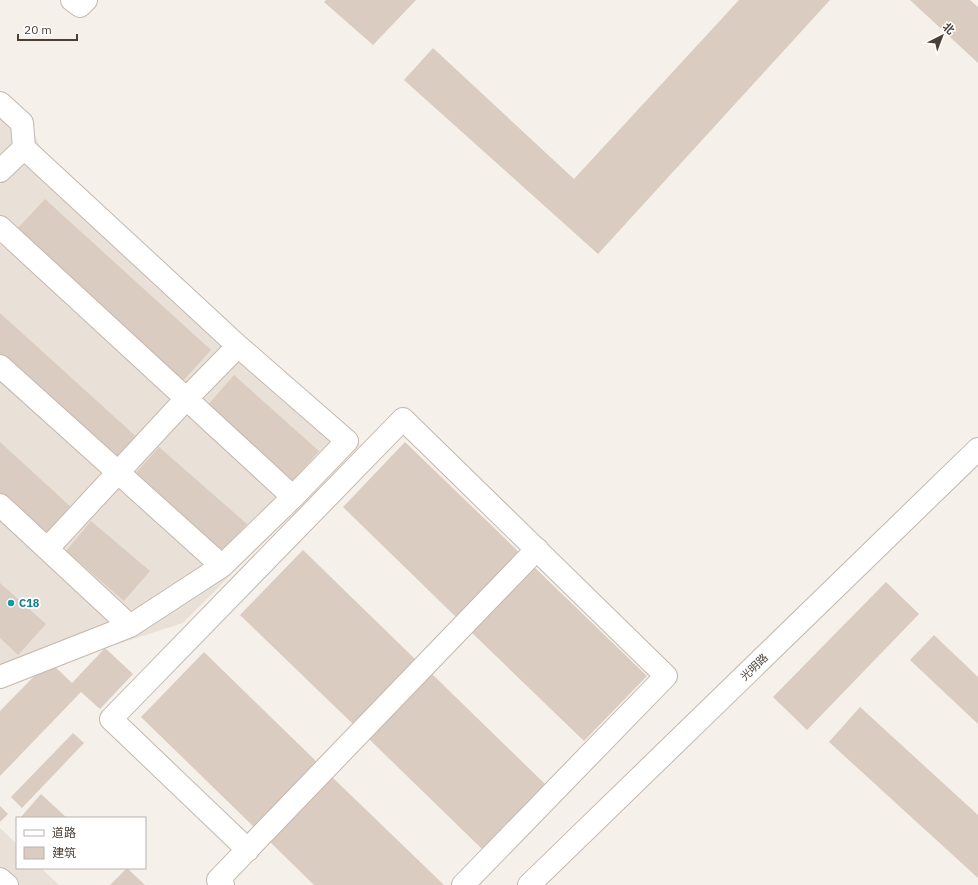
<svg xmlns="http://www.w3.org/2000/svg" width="978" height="885" font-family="'IBM Plex Sans','Noto Sans SC',sans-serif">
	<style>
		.residential { fill: #e9e0d7 }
		.building { fill: #daccc1 }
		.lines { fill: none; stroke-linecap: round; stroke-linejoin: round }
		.minor-casing { stroke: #c4b8ae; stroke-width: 24 }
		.minor { stroke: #fff; stroke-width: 22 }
		.culture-dot { fill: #0f9aa8; stroke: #fff; stroke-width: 1.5 }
		.labels { text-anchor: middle; stroke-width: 3.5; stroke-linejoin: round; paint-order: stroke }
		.culture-label { font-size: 11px; font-weight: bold; fill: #0d838f; stroke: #fff; text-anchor: start }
		.street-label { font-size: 11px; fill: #4a3f37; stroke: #fff }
	</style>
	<rect width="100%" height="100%" fill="#f5f0e9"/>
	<path class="residential" d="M0 92 30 123 43 155 360 445 183 623 33 671 0 685Z
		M0 828 17 844V868H41L59 885H0Z"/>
	<path class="building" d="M326 0H416L373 45 324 2Z
		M739 0H830L598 254 404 80 433 48 574 179Z
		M910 0H970L978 7V63Z
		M45 199 211 350 183 381 16 230Z
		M0 313 140 440 112 471 0 369Z
		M234 375 319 451 292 482 207 406Z
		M0 442 71 507 43 538 0 499Z
		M405 442 520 553 457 618 343 507Z
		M159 447 247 524 223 551 135 474Z
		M91 521 150 571 124 601 66 551Z
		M303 550 417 661 355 726 240 615Z
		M532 565 647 676 584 741 469 630Z
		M886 582 919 614 807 730 773 697Z
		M0 583 46 624 18 655 0 638Z
		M934 635 978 677V724L910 660Z
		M105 648 133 674 100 709 81 692 0 776V711L49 661 72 683Z
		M204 652 318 763 255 828 141 717Z
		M431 673 545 784 482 849 368 738Z
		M860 707 978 815V878L829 742Z
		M73 733 84 743 22 808 11 797Z
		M331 776 444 885H314L269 841Z
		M41 794 67 818H20Z
		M0 806 8 814 0 822Z
		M127 868 145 885H110Z"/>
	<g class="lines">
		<defs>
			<path id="minor" d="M72 0 80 6 86 0
				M0 103 22 123 24 148 238 346 347 441 293 497 222 566 130 626 0 677
				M0 171 24 148
				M0 227 293 497
				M0 366 222 566
				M0 505 130 626
				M47 549 186 399 238 346
				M248 850 111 719 403 419 666 676 463 885
				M0 879 7 885
				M223 885 218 880 537 549
				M529 885 978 449"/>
		</defs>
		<use href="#minor" class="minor-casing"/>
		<use href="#minor" class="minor"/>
	</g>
	<circle class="culture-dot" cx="11" cy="603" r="4"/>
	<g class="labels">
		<g class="culture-label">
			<text x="19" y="607">C18</text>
		</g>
		<g class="street-label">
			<text transform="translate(754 667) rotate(-44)" y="4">光明路</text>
		</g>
	</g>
	<rect x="16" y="817" width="130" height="52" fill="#ffffff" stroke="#b7b2af"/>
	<rect x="24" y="830" width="20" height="6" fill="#ffffff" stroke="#b7b2af"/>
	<text x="52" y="837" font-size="12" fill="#4a3f37">道路</text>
	<rect x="24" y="847" width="20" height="12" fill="#daccc1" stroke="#b7b2af"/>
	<text x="52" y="857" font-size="12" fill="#4a3f37">建筑</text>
	<g transform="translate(942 36) rotate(42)" stroke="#ffffff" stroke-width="3" paint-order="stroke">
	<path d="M0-3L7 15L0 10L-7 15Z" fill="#4a3f37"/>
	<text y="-6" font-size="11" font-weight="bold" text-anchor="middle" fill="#4a3f37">北</text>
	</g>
	<path d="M18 34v6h59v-6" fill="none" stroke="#4a3f37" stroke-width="2"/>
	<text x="24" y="34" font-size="12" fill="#4a3f37" stroke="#ffffff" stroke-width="3" paint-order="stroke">20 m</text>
</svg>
